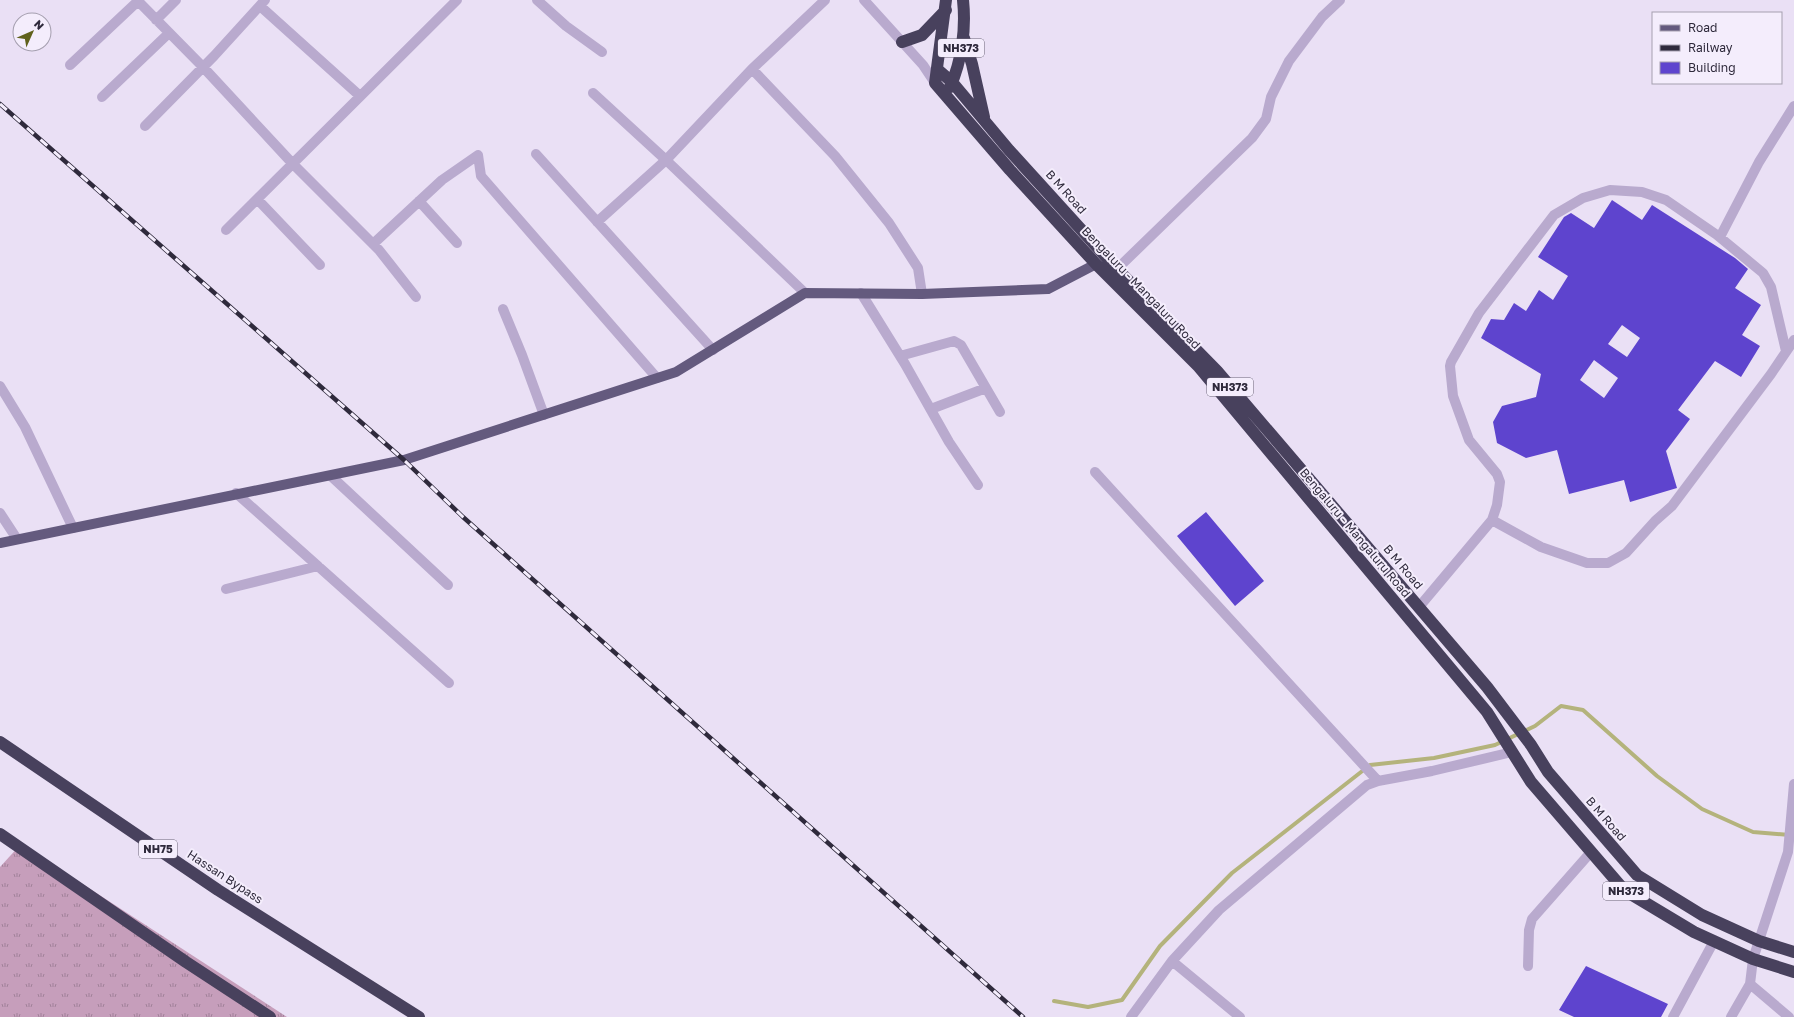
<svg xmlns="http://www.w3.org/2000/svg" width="1794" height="1017" font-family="'Golos Text',sans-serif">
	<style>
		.grass { fill: url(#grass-tufts) }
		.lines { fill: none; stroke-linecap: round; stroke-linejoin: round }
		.stream { stroke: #b4b37c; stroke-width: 4 }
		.building { fill: #5e44ce; fill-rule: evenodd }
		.minor { stroke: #b9aace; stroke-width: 10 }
		.major { stroke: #645a7e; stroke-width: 10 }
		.highway { stroke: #48415d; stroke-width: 12 }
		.rail-casing { stroke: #2f2a3c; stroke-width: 4.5 }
		.rail { stroke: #f4edfc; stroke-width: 3; stroke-dasharray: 9; stroke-linecap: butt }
		.labels { text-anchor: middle; stroke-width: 4; stroke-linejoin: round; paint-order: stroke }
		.shield { fill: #f4edfc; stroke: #6a6476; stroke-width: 1 }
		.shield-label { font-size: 11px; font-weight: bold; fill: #2f2a3c }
		.street-label { font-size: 12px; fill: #2f2a3c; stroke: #f4edfc }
	</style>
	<defs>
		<pattern id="grass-tufts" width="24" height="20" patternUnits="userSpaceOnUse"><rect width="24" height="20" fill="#c69ebb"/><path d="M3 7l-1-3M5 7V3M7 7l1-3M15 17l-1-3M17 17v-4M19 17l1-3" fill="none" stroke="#a18199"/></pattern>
	</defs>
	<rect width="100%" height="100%" fill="#eae0f5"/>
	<path class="grass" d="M21 844 287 1017H0V867Z"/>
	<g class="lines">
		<path class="stream" d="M1054 1001 1088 1007 1122 1000 1160 946 1232 873 1370 765 1434 758 1495 745 1535 726 1561 706 1583 710 1657 776 1702 809 1753 832 1790 835"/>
	</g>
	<path class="building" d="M1612 200 1642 220 1652 205 1735 258 1748 269 1735 288 1761 305 1742 335 1760 346 1741 377 1715 361 1678 410 1690 419 1666 451 1677 488 1630 502 1624 480 1569 494 1557 450 1526 458 1497 443 1493 422 1502 406 1536 397 1541 374 1481 338 1491 319 1504 320 1514 303 1526 311 1539 290 1553 300 1568 276 1538 257 1564 217 1571 213 1594 228ZM1622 325 1640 338 1627 357 1608 344ZM1594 360 1618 378 1604 398 1580 380Z
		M1206 512 1264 581 1235 606 1177 536Z
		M1586 966 1668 1004 1661 1017H1574L1559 1010Z"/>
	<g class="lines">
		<path class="minor" d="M137 0 203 67 292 163 379 250 416 297
			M537 0 566 26 602 52
			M825 0 752 69 835 156 889 223 918 268 922 294
			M864 0 923 65 935 83
			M260 6 360 96
			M156 20 176 0
			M70 65 138 1
			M752 69 666 160 805 293
			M593 93 666 160 597 222
			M102 97 169 33
			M145 126 214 56 265 0
			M536 154 713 350
			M257 199 320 265
			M419 201 457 243
			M226 230 457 0
			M1720 237 1759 162 1794 106
			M373 244 442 180 478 155 481 176 657 378
			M1117 269 1252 138 1266 119 1271 97 1289 61 1322 17 1340 0
			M861 293 905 364 949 442 978 485
			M503 309 522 355 544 415
			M900 356 954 341 961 345 1000 412
			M0 386 25 427 73 528
			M931 409 986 388
			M1095 472 1378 781
			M331 476 448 585
			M236 493 449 683
			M0 513 17 539
			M1492 520 1541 547 1587 563H1608L1626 553 1655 521 1672 506 1771 374 1794 340
			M226 589 318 566
			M1419 607 1492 520 1497 505 1500 482 1497 474 1469 440 1453 396 1450 366 1451 362 1479 313 1554 215 1583 198 1610 190 1642 192 1666 200 1717 235 1763 273 1771 287 1786 351
			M1172 961 1240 1017
			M1528 966 1529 930 1532 919 1591 852
			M1750 984 1789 1017
			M1131 1017 1172 961 1219 910 1367 785 1378 781 1432 771 1512 752
			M1673 1017 1714 941
			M1731 1017 1750 984 1753 959 1788 852 1794 784"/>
		<path class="major" d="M0 543 404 460 676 372 805 293 922 294 1048 289 1096 264"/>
		<path class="highway" d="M946 0 935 83 1010 170 1096 264 1198 366 1487 712 1531 782 1624 890 1694 932 1753 959 1794 972
			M964 38 972 64 984 117
			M902 42 922 35 946 10
			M937 69 952 82 1009 150 1117 269 1217 371 1487 687 1531 745 1548 772 1637 875 1702 915 1759 941 1794 952
			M950 87C962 61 966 28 963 0
			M0 742 218 890 419 1017
			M0 834 186 962 270 1017"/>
		<defs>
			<path id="rail" d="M0 104 404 460 463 517 1023 1017"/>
		</defs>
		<use href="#rail" class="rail-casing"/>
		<use href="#rail" class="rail"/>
	</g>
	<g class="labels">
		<g class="shield">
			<rect x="938" y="39" width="46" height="18" rx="3"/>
			<rect x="1207" y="378" width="46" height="18" rx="3"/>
			<rect x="139" y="840" width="38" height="18" rx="3"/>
			<rect x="1603" y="882" width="46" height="18" rx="3"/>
		</g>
		<g class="shield-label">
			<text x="961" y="52">NH373</text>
			<text x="1230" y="391">NH373</text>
			<text x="158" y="853">NH75</text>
			<text x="1626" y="895">NH373</text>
		</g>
		<g class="street-label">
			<text transform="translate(1066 192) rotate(48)" y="4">B M Road</text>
			<text transform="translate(1141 288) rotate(46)" y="4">Bengaluru - Mangaluru Road</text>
			<text transform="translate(1355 533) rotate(50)" y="4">Bengaluru - Mangaluru Road</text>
			<text transform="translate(1403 567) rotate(50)" y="4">B M Road</text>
			<text transform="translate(1606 819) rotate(49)" y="4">B M Road</text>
			<text transform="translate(225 877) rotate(33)" y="4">Hassan Bypass</text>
		</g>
	</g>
	<rect x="1652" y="12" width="130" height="72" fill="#f4edfc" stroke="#a59faf"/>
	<rect x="1660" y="25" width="20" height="6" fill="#645a7e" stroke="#a59faf"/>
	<text x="1688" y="32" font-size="12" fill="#2f2a3c">Road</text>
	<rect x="1660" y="45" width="20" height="6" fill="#2f2a3c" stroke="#a59faf"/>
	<text x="1688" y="52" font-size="12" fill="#2f2a3c">Railway</text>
	<rect x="1660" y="62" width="20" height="12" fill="#5e44ce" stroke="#a59faf"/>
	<text x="1688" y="72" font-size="12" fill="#2f2a3c">Building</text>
	<g transform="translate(32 32) rotate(45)"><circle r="19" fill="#f4edfc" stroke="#a59faf"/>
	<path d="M0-3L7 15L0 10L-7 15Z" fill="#60611c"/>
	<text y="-6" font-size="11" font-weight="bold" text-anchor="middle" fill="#2f2a3c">N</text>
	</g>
</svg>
